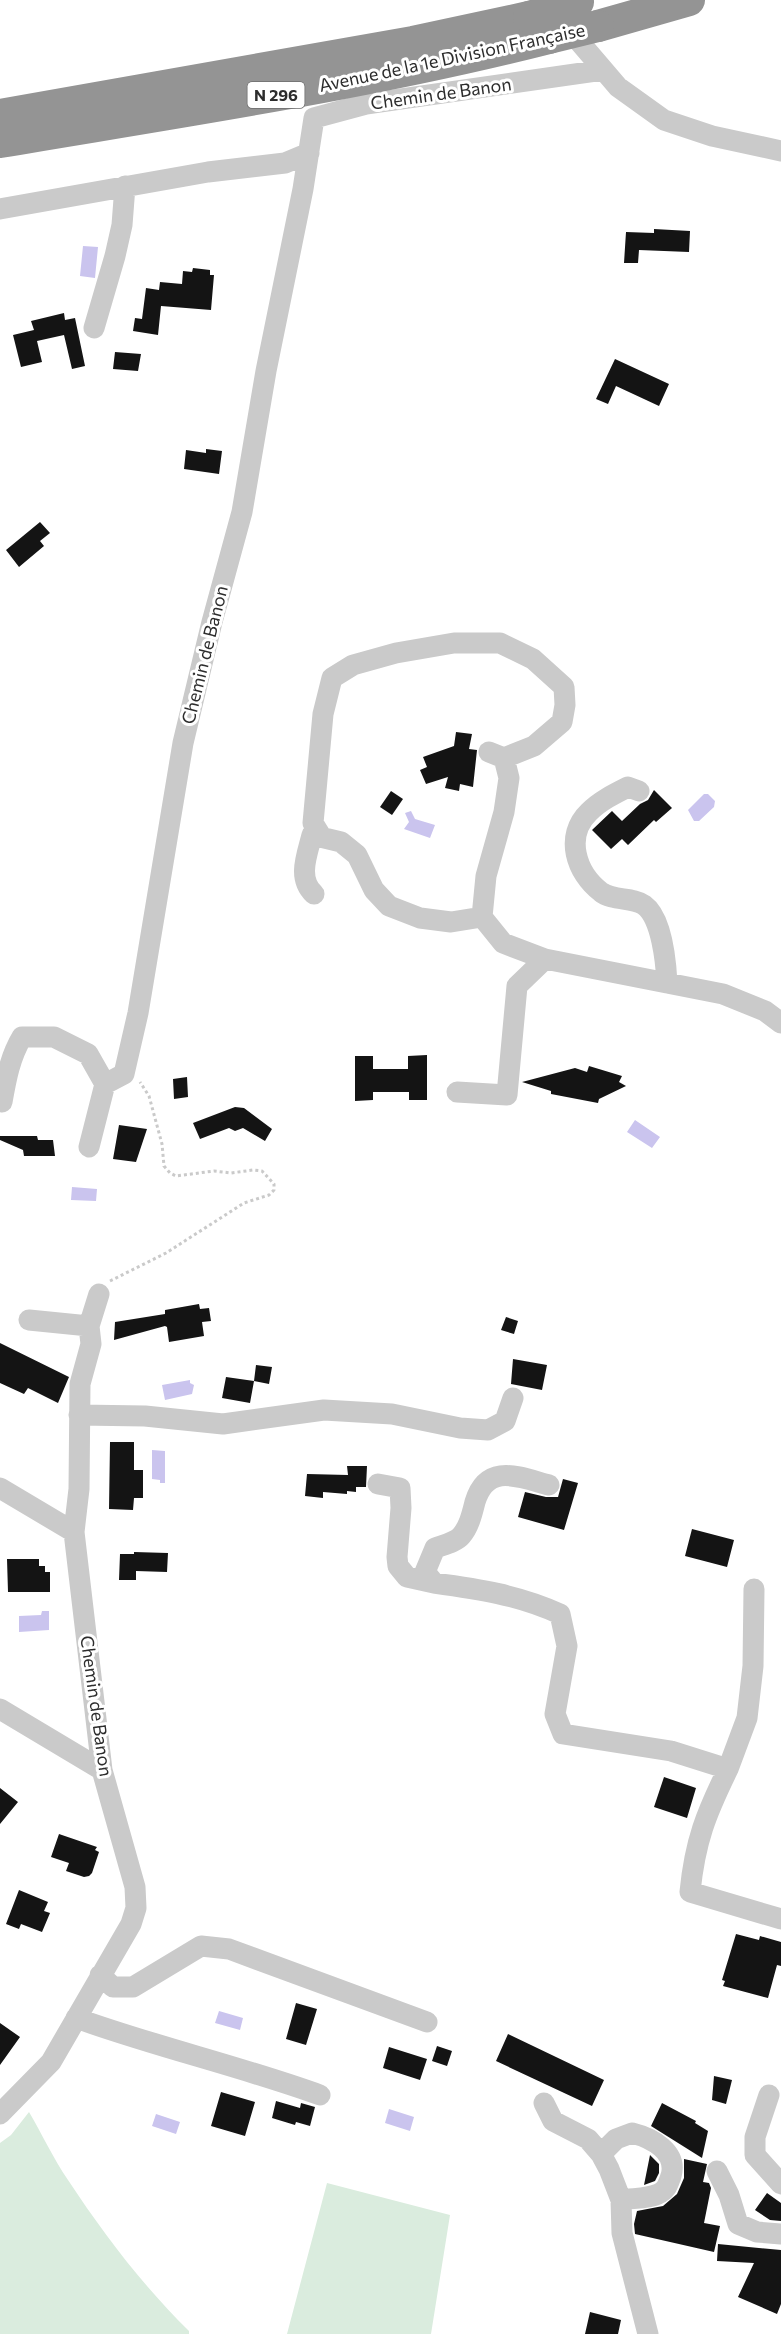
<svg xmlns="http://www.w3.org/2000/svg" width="781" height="2334" font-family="Commissioner,sans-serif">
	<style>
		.green { fill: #daecde }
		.water { fill: #cac4ee }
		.building { fill: #141414 }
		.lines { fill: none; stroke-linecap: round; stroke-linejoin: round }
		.path { stroke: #cacaca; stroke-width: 3; stroke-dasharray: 3 3; stroke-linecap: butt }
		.minor { stroke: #cacaca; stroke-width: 21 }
		.highway { stroke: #949494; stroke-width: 32 }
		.highway-bridge { stroke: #949494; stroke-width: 32 }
		.labels { text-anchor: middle; stroke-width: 6; stroke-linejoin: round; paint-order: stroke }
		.shield { fill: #fff; stroke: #6c6c6c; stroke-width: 1.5 }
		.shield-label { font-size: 16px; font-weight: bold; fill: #2d2d2d }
		.street-label { font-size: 18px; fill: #2d2d2d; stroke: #fff }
	</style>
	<rect width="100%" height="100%" fill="#fff"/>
	<path class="green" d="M29 2112C42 2134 53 2158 68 2180 103 2233 143 2286 189 2331V2334H0V2143L11 2135Z
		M327 2183 450 2215 431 2334H287Z"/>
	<path class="water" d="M83 246 98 247 95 278 80 276Z
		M704 794H708L715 801 714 807 699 821H694L688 810Z
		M411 811 415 819 435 825 430 838 404 829 409 822 405 813Z
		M635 1120 660 1137 652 1148 627 1132Z
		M72 1187 97 1189 96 1201 71 1200Z
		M190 1380V1383L194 1385 192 1394 165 1400 162 1385Z
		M152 1450 165 1451V1483H160V1480L152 1479Z
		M42 1611H49V1630L19 1632V1616L41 1615Z
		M219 2011 243 2018 240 2030 215 2023Z
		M389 2109 414 2117 410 2131 385 2123Z
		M156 2114 180 2122 176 2134 152 2126Z"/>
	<path class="building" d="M654 229 690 231 689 252 639 250 638 263H624L626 232 654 233Z
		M193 268 210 270V275H214L211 310 161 306 158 335 133 331 135 318 142 319 146 288 159 290 160 282 182 284 183 271 192 272Z
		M64 313 65 320 75 318 85 366 72 369 64 335 37 341 42 362 21 367 13 335 34 330 31 321Z
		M115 352 141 354 138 371 113 369Z
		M615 359 669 384 659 406 616 386 608 404 596 399Z
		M206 449 222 451 219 474 184 469 186 450 206 453Z
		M40 522 50 533 40 541 44 546 19 567 6 550Z
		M456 732 472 734 469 749 477 750 473 787 460 784 459 791 445 788 448 777 426 784 420 770 427 767 423 757 454 746Z
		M654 790 672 808 656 822 654 820 628 845 622 839 611 849 592 830 612 811 622 821 640 804 648 800Z
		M391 791 403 799 392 815 380 807Z
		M427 1055V1100H409V1092H373V1100L355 1101V1056H373V1069H408V1056Z
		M589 1066 622 1076 619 1082 626 1086 599 1099 598 1103 551 1094V1091L522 1082 575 1068 587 1072Z
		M187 1077 188 1097 174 1099 173 1079Z
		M235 1107 244 1108 272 1129 265 1141 243 1128 235 1131 229 1128 200 1139 193 1123Z
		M119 1125 147 1129 136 1162 113 1159Z
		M0 1136H37L38 1140H53L55 1156H24L23 1150 0 1140Z
		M199 1304 200 1309 209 1308 211 1321 202 1322 204 1336 169 1342 167 1327 165 1326 114 1340 115 1322 165 1314V1310Z
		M506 1317 518 1321 514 1334 501 1330Z
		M0 1343 69 1377 58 1403 28 1388 24 1394 0 1383Z
		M513 1359 547 1365 542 1390 511 1384Z
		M256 1365 272 1367 269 1384 254 1381Z
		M226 1377 254 1381 250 1403 222 1398Z
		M110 1442H134V1470H143V1498H134L133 1510 109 1509Z
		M347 1466H367L366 1487H356V1492L347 1491V1494L323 1492V1498L305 1496 307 1474 348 1475Z
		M563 1479 578 1483 564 1530 518 1517 525 1492 546 1497H558Z
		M692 1529 734 1540 727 1567 685 1556Z
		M134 1552 168 1553 167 1572 136 1571V1580H119L120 1554H134Z
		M7 1559H39V1566H45V1572H50V1592H8Z
		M664 1777 696 1788 687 1818 654 1807Z
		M0 1788 18 1802 0 1824Z
		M59 1834 97 1847 95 1850 99 1852 92 1873 89 1876 84 1877 66 1871 69 1863 51 1857Z
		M19 1890 48 1902 44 1911 50 1913 42 1932 21 1924 19 1929 6 1924Z
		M736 1934 759 1940 760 1936 781 1942V1966L777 1965 768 1998 723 1986 725 1981 722 1980Z
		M296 2003 317 2009 306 2045 286 2039Z
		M0 2023 20 2037 0 2065Z
		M508 2034 604 2080 592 2106 496 2061Z
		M437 2046 452 2051 447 2066 432 2061Z
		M389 2047 427 2059 420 2080 383 2068Z
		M714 2076 732 2080 726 2104 712 2100Z
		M221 2092 255 2102 245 2136 211 2126Z
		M276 2101 300 2108 301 2103 315 2107 310 2126 296 2122 295 2125 272 2118Z
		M662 2103 696 2121 695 2123 708 2131 702 2158 651 2126Z
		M650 2155 659 2164V2173L655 2181 644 2185Z
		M684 2159 707 2164 703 2182 709 2183 711 2188 704 2223 720 2226 714 2252 635 2234 634 2224 637 2211 663 2206 677 2194 684 2178Z
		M767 2193 781 2203V2221L770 2220 755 2210Z
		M718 2244 781 2250V2304L777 2314 738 2297 754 2263 717 2261Z
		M590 2312 621 2320 618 2334H585Z"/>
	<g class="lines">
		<path class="path" d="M110 1281 166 1253 244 1203 269 1195 274 1190V1184L262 1171 253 1170 231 1173 214 1171 176 1176 170 1173 164 1166 162 1144 149 1096 140 1082"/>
		<path class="minor" d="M565 25 618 87 664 120 712 136 781 151
			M0 209 208 172 285 163 309 153
			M94 328 115 256 122 225 125 186
			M489 752 504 758 509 778 504 812 486 876 482 917 503 943 545 959
			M639 791 628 787C614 794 600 801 589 812 564 836 576 873 601 892 612 901 633 897 644 905 662 918 666 963 667 983
			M321 836 313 823 323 714 332 678 353 665 396 653 454 643H500L533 659 564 687 565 705 562 722 534 746 504 758
			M314 894C297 878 307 855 312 835L341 842 357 855 374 890 389 906 420 918 451 922 482 917
			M457 1092 507 1095 517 986 545 959 723 994 765 1011 781 1023
			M2 1102C6 1079 10 1057 22 1037H54L88 1054 105 1084
			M89 1147 105 1084 124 1074 138 1013 183 743 212 622 242 512 266 371 303 189 314 118 366 104 603 70
			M29 1320 89 1326
			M79 1415 145 1416 223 1424 324 1410 392 1414 460 1428 488 1430 505 1421 513 1398
			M378 1484 400 1488 401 1508 397 1557 398 1566 407 1577 434 1583
			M549 1485C519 1477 487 1462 475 1502 472 1514 469 1527 461 1536 456 1542 443 1545 435 1548L425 1572 434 1583C478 1589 519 1595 560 1614L567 1646 555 1714 563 1734 671 1751 728 1769 747 1718 753 1666 754 1589
			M0 1488 74 1532
			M0 1709 102 1770
			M728 1769C706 1814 695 1841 690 1892L781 1919
			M100 1975 113 1987H133L201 1946 229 1949 427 2022
			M76 2018C156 2047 240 2066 320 2095
			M769 2095 755 2137V2155L781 2184
			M544 2103 553 2121 588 2139 601 2154 609 2169 621 2200 622 2233 648 2334
			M0 2114 51 2062 131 1924 136 1908 135 1887 102 1770 74 1532 79 1489 80 1384 91 1344 89 1326 99 1294
			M601 2154 616 2139 632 2133C652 2138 678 2152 671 2176 668 2184 667 2190 658 2194 648 2199 632 2198 621 2200
			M717 2171 729 2195 738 2224 757 2232 781 2234"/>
		<path class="highway" d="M598 26 689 0
			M0 115 413 42 529 17
			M0 142C184 111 368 84 549 38"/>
		<path class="highway-bridge" d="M529 17 578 2
			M549 38 598 26"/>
	</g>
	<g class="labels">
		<rect class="shield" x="247.5" y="82" width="57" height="26" rx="4.5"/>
		<g class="shield-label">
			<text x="276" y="101">N 296</text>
		</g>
		<g class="street-label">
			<text transform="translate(452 58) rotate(-12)" y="6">Avenue de la 1e Division Française</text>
			<text transform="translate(441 94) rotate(-8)" y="6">Chemin de Banon</text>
			<text transform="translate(205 655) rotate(-76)" y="6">Chemin de Banon</text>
			<text transform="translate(96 1706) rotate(82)" y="6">Chemin de Banon</text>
		</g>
	</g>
</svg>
